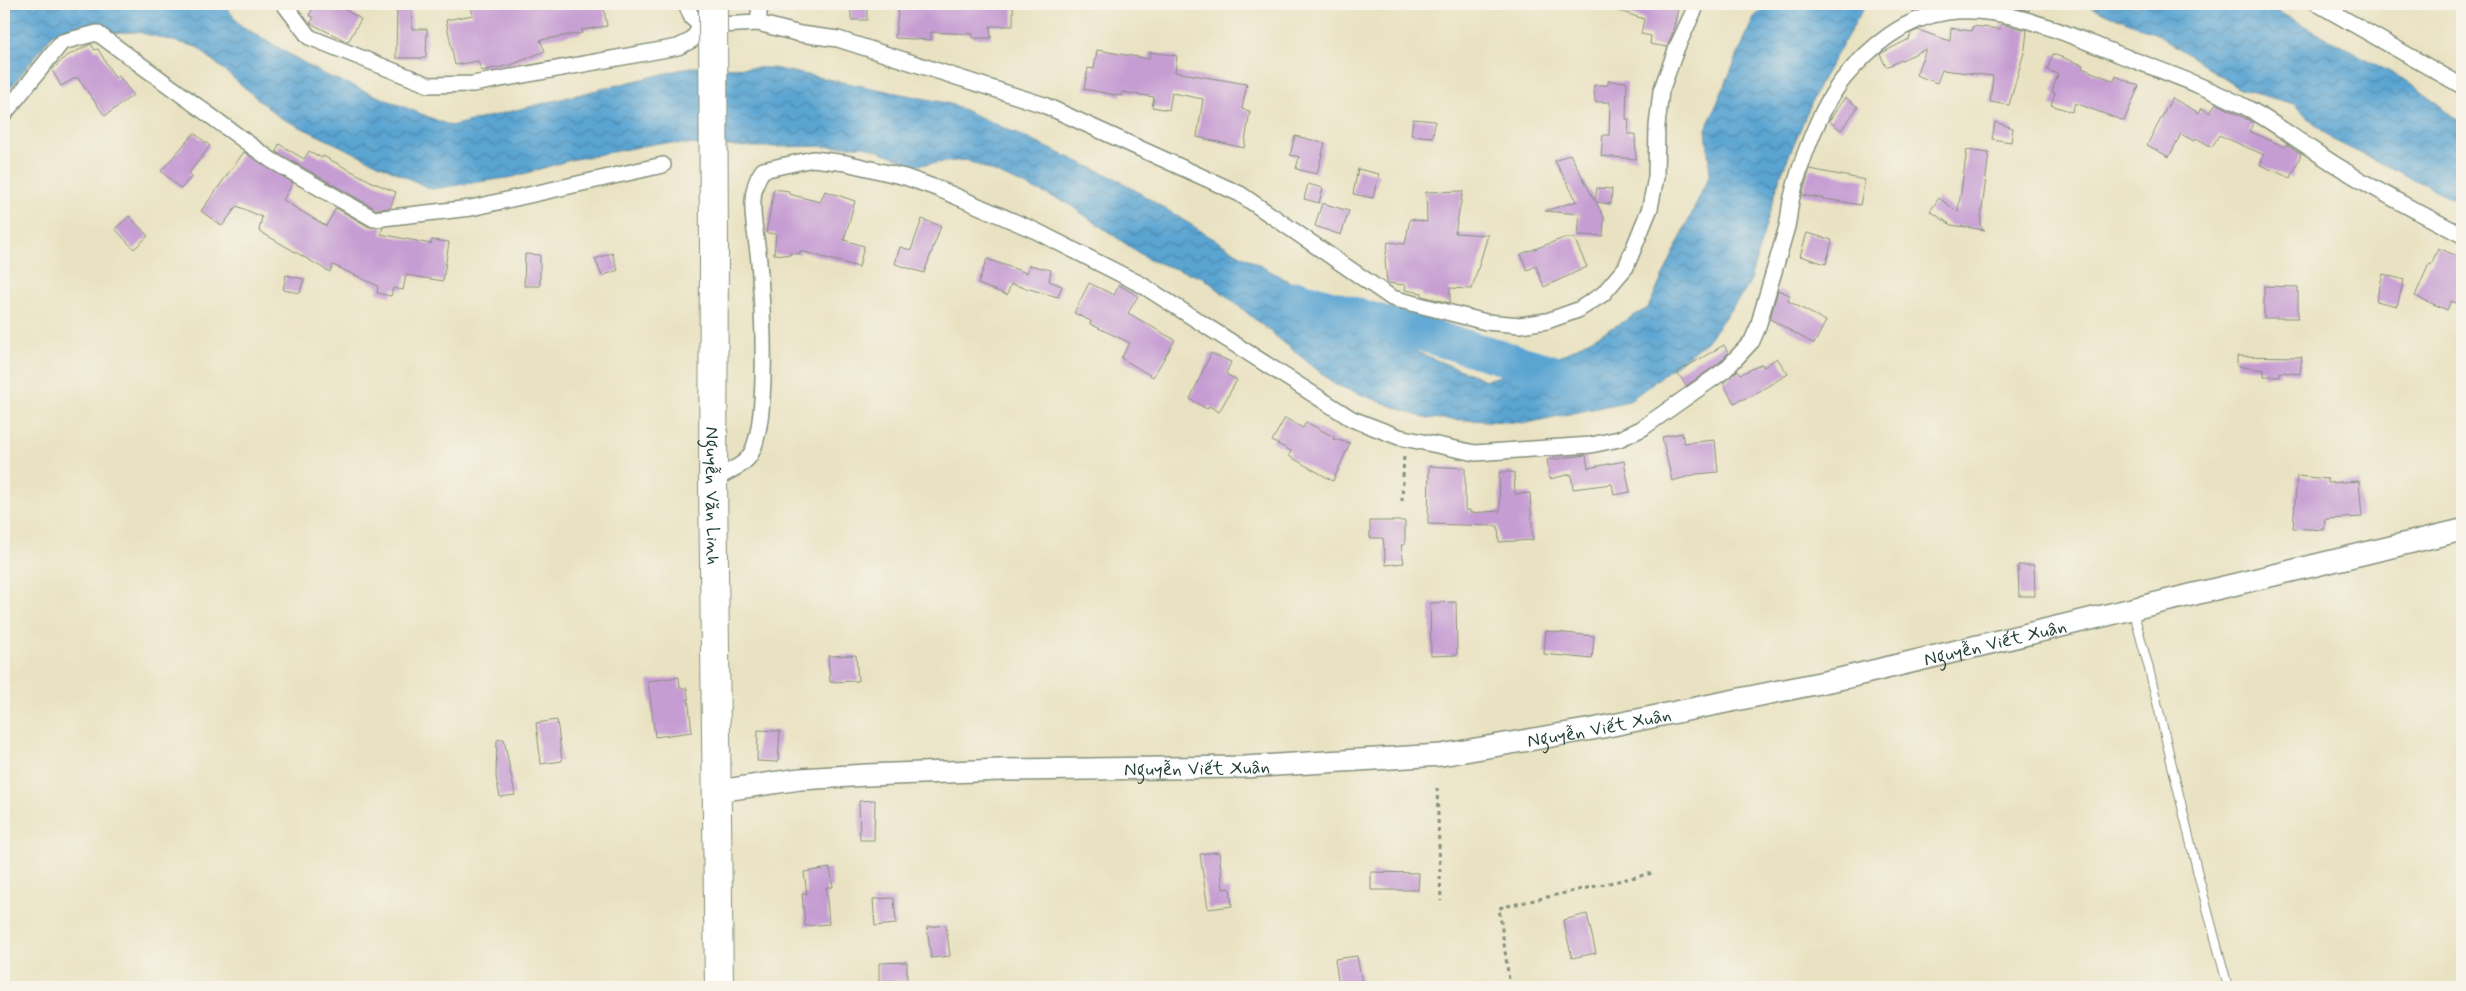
<svg xmlns="http://www.w3.org/2000/svg" width="2466" height="991" font-family="Mynerve,sans-serif">
	<style>
		.water { fill: url(#water-waves); stroke: #3c7083 }
		.lines { fill: none; stroke-linecap: round; stroke-linejoin: round }
		.river { stroke: #5aa4d2; stroke-width: 35 }
		.building { fill: #c69dd3 }
		.lane-casing { stroke: #84907b; stroke-width: 10 }
		.street-casing { stroke: #84907b; stroke-width: 18 }
		.secondary-casing { stroke: #84907b; stroke-width: 24 }
		.highway-casing { stroke: #84907b; stroke-width: 30 }
		.path { stroke: #84907b; stroke-width: 3; stroke-dasharray: 4 4; stroke-linecap: butt }
		.lane { stroke: #fff; stroke-width: 8 }
		.street { stroke: #fff; stroke-width: 15 }
		.secondary { stroke: #fff; stroke-width: 21 }
		.highway { stroke: #fff; stroke-width: 28 }
		.highway-bridge-casing { stroke: #84907b; stroke-width: 30; stroke-linecap: butt }
		.highway-bridge { stroke: #fff; stroke-width: 28 }
		.labels { text-anchor: middle; stroke-width: 4; stroke-linejoin: round; paint-order: stroke }
		.street-label { font-size: 19px; fill: #1f3d34; stroke: #f7f3e8 }
	</style>
	<defs>
		<pattern id="water-waves" width="16" height="10" patternUnits="userSpaceOnUse" patternTransform="scale(1.25)"><rect width="16" height="10" fill="#5aa4d2"/><path d="M0 5q4-4 8 0t8 0" fill="none" stroke="#4a87ab"/></pattern>
	</defs>
	<rect width="100%" height="100%" fill="#f7f3e8"/>
	<filter id="ink" filterUnits="userSpaceOnUse"><feTurbulence type="fractalNoise" baseFrequency=".02" numOctaves="2"/><feDisplacementMap in="SourceGraphic" scale="10" xChannelSelector="R" yChannelSelector="G"/><feConvolveMatrix kernelMatrix="1 2 1 2 8 2 1 2 1" color-interpolation-filters="sRGB"/></filter>
	<filter id="wash" filterUnits="userSpaceOnUse"><feTurbulence type="fractalNoise" baseFrequency=".0096" numOctaves="4" result="noise"/><feDisplacementMap in="SourceGraphic" scale="20" xChannelSelector="R" yChannelSelector="G"/><feGaussianBlur stdDeviation="1.12" result="paint"/><feColorMatrix in="noise" values="0 0 0 0 0 0 0 0 0 0 0 0 0 0 0 0 0 1.4 0 .05"/><feComposite in="paint" operator="in"/></filter>
	<g filter="url(#wash)">
		<rect width="100%" height="100%" fill="#e9e2c2"/>
		<path class="water" d="M4 4H224L240 25 323 74 451 126 691 67 773 68 951 104 1117 179 1230 249 1419 353 1486 380 1550 362 1648 308 1710 174 1706 129 1754 17 1768 4H1866L1818 87 1780 177 1748 287 1706 342 1629 401 1527 423 1424 418 1336 385 1204 278 1149 260 1067 203 966 160 916 165 865 146 755 147 659 143 570 160 513 177 431 189 279 117 197 47 138 32 53 34 4 96Z
			M2083 4H2264L2416 86 2462 124V203L2331 139 2294 104 2240 89 2159 35Z"/>
		<g class="lines">
			<path class="river" d="M1298 298 1579 380"/>
		</g>
		<g id="blocks">
			<path class="building" d="M316 4H347L344 9 361 19 348 42 310 23 314 18 309 15Z
				M397 4H411L412 29H427L426 58H396Z
				M470 4H603L607 26 581 30 582 33 540 40 545 51 511 65 481 71 478 61 455 65 446 20 473 15Z
				M851 4H867V20H851Z
				M899 4H1013V26H990L991 38H973V34L931 32V40L895 38Z
				M1606 4H1679L1672 35 1667 47 1650 44 1651 36 1641 34 1644 19 1606 7Z
				M2005 4 2030 7 2029 11 2005 5Z
				M2001 24 2027 30 2025 49 2009 105 1990 102 1993 76 1942 70 1937 83 1916 75 1926 49 1886 67 1880 54 1909 39 1911 33 1918 30 1950 41 1951 28 1972 31 1973 26 2000 29Z
				M91 44 95 50 98 49 115 78 119 76 133 95 105 116 77 77 61 86 52 70 65 57Z
				M1097 50 1149 59 1150 52 1177 56 1175 72 1247 84 1242 109 1250 111 1244 148 1197 137 1203 99 1172 93 1169 110 1152 107 1154 97 1122 92 1121 96 1084 89 1088 68 1094 69Z
				M2053 54 2083 65 2082 68 2114 81 2116 76 2139 86 2124 121 2075 103 2072 112 2051 105 2055 93 2052 92 2058 74 2047 70Z
				M1608 81 1627 82 1626 119H1629L1628 134H1635L1636 159 1601 156 1603 135H1609L1610 102H1595L1594 85H1608Z
				M1845 97 1858 107 1841 130 1829 121Z
				M2172 98 2199 113 2202 108 2210 113 2216 103 2254 123 2249 131 2285 147 2287 144 2301 154 2291 178 2260 165 2264 155 2219 135 2212 147 2196 138 2194 141 2181 134 2169 157 2147 145Z
				M1413 119 1435 121 1433 137 1411 135Z
				M1995 122 2013 128 2011 142 1992 139Z
				M194 133 210 146 189 173 192 176 181 189 161 171Z
				M1295 136 1325 143 1317 174 1296 169 1299 157 1290 155Z
				M279 144 304 159 309 151 322 158 323 156 374 183 396 192 390 208 376 209 276 152Z
				M1967 150 1989 153 1980 226 1985 230 1951 225 1930 211 1939 198 1958 212Z
				M244 152 293 183 283 200 326 226 336 208 369 227H383L381 234 431 244 432 240 449 242 443 281 406 275 403 290 393 288 391 296 377 293 378 286 333 265 330 272 259 231 262 217 237 206 222 226 201 211Z
				M1570 154 1595 201 1597 188 1612 189 1611 204 1596 202 1604 217 1603 236 1578 235 1580 214 1545 211 1577 201 1555 161Z
				M1358 169 1379 174 1373 198 1353 194Z
				M1810 169 1865 180 1860 205 1802 195Z
				M1308 184 1323 188 1319 203 1304 199Z
				M774 189 789 191V194L820 202 825 191 855 201 844 240 864 246 859 267 800 251V254L790 253V255L774 254 776 234 766 233Z
				M1463 191 1455 233 1488 235 1472 289 1450 288V303L1422 296V293L1405 290 1406 285 1387 283 1385 260 1388 242 1405 244 1410 219 1427 222 1426 192Z
				M1322 203 1349 211 1341 235 1315 226Z
				M129 216 148 236 134 249 115 229Z
				M922 219 941 226 924 273 895 264 900 247 911 250Z
				M1807 233 1832 240 1826 264 1800 256Z
				M1564 238H1574L1587 267 1544 287 1536 266 1527 270 1521 254Z
				M2438 248 2462 258V306L2451 301 2447 310 2415 296 2429 264 2431 265Z
				M612 253 618 270 602 276 595 259Z
				M525 254 540 255V286H524Z
				M987 259 1027 273 1029 265 1051 270 1049 281 1062 286 1058 297 1011 284 1007 295 978 284Z
				M2383 274 2404 280 2397 306 2376 301Z
				M286 275 304 279 300 293 283 290Z
				M1089 283 1114 295 1119 285 1138 296 1128 313 1175 340 1153 377 1121 358 1130 343 1090 324 1091 321 1074 313Z
				M2264 286 2298 287V318H2264Z
				M1778 290 1790 295 1788 301 1826 321 1814 344 1770 319Z
				M1724 345 1728 353 1719 363 1686 386 1677 372Z
				M1211 353 1231 362 1226 374 1237 380 1219 412 1209 406 1207 409 1190 399Z
				M2237 356 2302 357 2300 374 2280 372V376H2264V370L2237 366Z
				M1777 358 1788 374 1753 395 1734 403 1723 383 1738 370 1741 374 1762 364 1764 367Z
				M1285 418 1303 428 1306 422 1334 437 1333 439 1350 443 1333 481 1289 456 1291 451 1272 441Z
				M1682 433 1684 443 1715 440 1718 472 1697 474 1672 481 1662 437Z
				M1586 455 1588 468 1624 461 1630 492 1614 495 1612 484 1573 489 1571 474 1550 479 1547 460Z
				M1429 466 1465 468V510H1470V513L1500 511 1499 472H1514L1515 494 1530 493 1533 540 1499 542 1498 526 1428 524Z
				M2297 476 2328 479V483L2359 481 2362 517 2325 519 2324 530 2293 528Z
				M1370 521H1405V545H1401L1404 563 1386 565 1383 538H1370Z
				M2018 565H2034L2035 596H2019Z
				M1456 602 1457 655 1431 656 1430 603Z
				M1546 631 1594 636 1592 659 1544 654Z
				M856 655 858 681 830 682 828 656Z
				M679 677 680 688H687L692 732 655 737 648 681Z
				M557 720 562 761 541 764 536 723Z
				M758 730 780 731 778 762 757 761Z
				M504 739 515 795 500 797 496 777 497 740Z
				M875 800 874 840H860L859 801Z
				M1219 852 1223 889 1230 888 1232 906 1208 909 1200 854Z
				M830 868 833 887H826L829 924 805 926 802 894H807L804 872Z
				M1371 872 1419 873 1418 890H1371Z
				M894 898 896 924 875 926 873 899Z
				M1587 914 1596 953 1572 958 1563 920Z
				M946 925 950 956 931 958 927 927Z
				M1357 956 1362 983 1339 987 1335 959Z
				M907 962V981H879V963Z"/>
		</g>
	</g>
	<g filter="url(#ink)">
		<use href="#blocks" fill-opacity="0" stroke="#84907b" stroke-width="1"/>
		<g class="lines">
			<defs>
				<path id="lane" d="M2133 610 2149 669 2199 878 2228 987"/>
				<path id="street" d="M284 4 309 37 429 85 473 84 678 47 692 40 701 26
					M686 4 692 18 701 26 758 23 800 34 838 39 1044 105 1240 194 1392 298 1486 322 1520 325 1547 321 1578 310 1603 294 1626 267 1650 208 1656 177 1657 126 1661 91 1677 47 1697 4
					M2318 4 2462 86
					M758 23 760 4
					M4 114 62 42 97 33 271 160 374 219 471 208 663 165
					M713 480C723 474 741 467 748 458 771 430 762 300 759 262 757 234 744 194 763 170L813 159 846 163 905 177 939 189 1036 231 1142 285 1352 419 1399 437 1475 453 1591 445 1619 439 1641 429 1725 370 1752 341 1758 327C1767 294 1777 262 1786 230 1789 221 1789 211 1791 201 1800 163 1819 109 1844 78 1871 46 1904 18 1947 12 1999 5 2053 28 2100 47 2150 67 2203 84 2251 110 2283 128 2312 151 2344 170 2382 194 2422 214 2462 235"/>
				<g id="secondary">
					<path id="s1" d="M718 791 800 779 867 775 1002 770 1244 767 1441 755 1598 728 1844 678 2462 530"/>
				</g>
				<g id="highway">
					<path id="s2" d="M714 256 713 480 719 987"/>
				</g>
			</defs>
			<use href="#lane" class="lane-casing"/>
			<use href="#street" class="street-casing"/>
			<use href="#secondary" class="secondary-casing"/>
			<use href="#highway" class="highway-casing"/>
			<path class="path" d="M1402 501 1404 453
				M1437 788 1441 901
				M1510 987 1499 908 1653 873"/>
			<use href="#lane" class="lane"/>
			<use href="#street" class="street"/>
			<use href="#secondary" class="secondary"/>
			<use href="#highway" class="highway"/>
			<defs>
				<path id="highway-bridge" d="M713 4 714 256"/>
			</defs>
			<use href="#highway-bridge" class="highway-bridge-casing"/>
			<use href="#highway-bridge" class="highway-bridge"/>
		</g>
	</g>
	<g class="labels">
		<g class="street-label">
			<text dy="7" stroke="none"><textPath href="#s2" startOffset="240">Nguyễn Văn Linh</textPath></text>
			<text dy="7" stroke="none"><textPath href="#s1" startOffset="1290">Nguyễn Viết Xuân</textPath></text>
			<text dy="7" stroke="none"><textPath href="#s1" startOffset="885">Nguyễn Viết Xuân</textPath></text>
			<text dy="7" stroke="none"><textPath href="#s1" startOffset="480">Nguyễn Viết Xuân</textPath></text>
		</g>
	</g>
	<rect width="2466" height="991" fill="none" stroke="#f7f3e8" stroke-width="20"/>
</svg>
